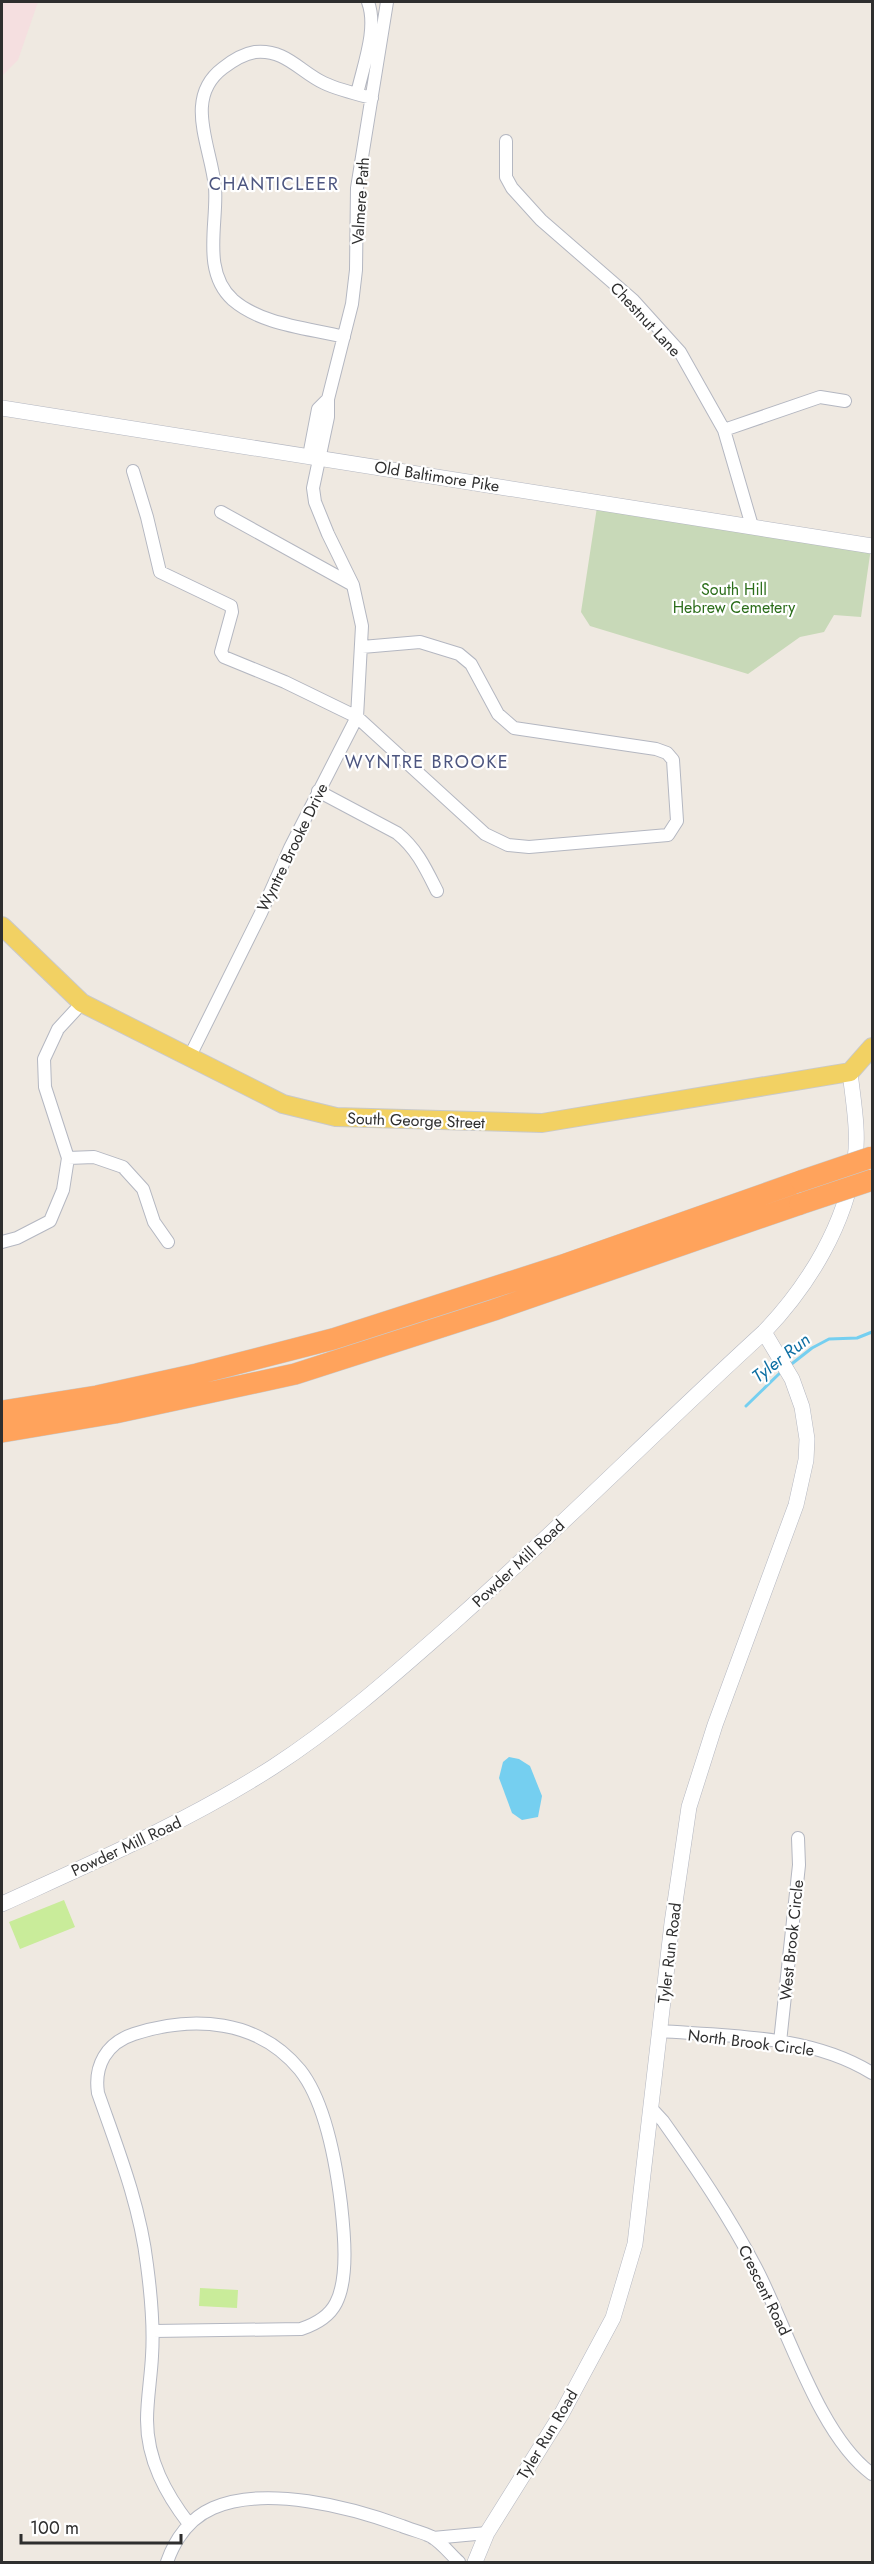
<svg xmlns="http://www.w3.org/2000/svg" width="874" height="2564" font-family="Jost,sans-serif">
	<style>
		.medical { fill: #f5dfe0 }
		.cemetery { fill: #c8d9b8 }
		.pitch { fill: #c9ec9a }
		.water { fill: #75cff0 }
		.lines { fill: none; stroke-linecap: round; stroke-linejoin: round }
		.stream { stroke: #75cff0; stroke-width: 3 }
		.minor-casing { stroke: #b4b7c1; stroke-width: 14 }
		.tertiary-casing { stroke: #b4b7c1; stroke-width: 16 }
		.primary-casing { stroke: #c9c9c9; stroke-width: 20 }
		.motorway-casing { stroke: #c9c9c9; stroke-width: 22 }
		.minor { stroke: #fff; stroke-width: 12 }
		.tertiary { stroke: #fff; stroke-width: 15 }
		.primary { stroke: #f2d163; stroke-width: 18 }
		.motorway { stroke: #ffa35c; stroke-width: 21 }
		.motorway-bridge-casing { stroke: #c9c9c9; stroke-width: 22; stroke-linecap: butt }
		.motorway-bridge { stroke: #ffa35c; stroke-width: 21 }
		.labels { text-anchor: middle; stroke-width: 4.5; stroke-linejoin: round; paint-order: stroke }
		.street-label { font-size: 16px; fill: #2e2e2e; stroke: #fff }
		.park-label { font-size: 16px; fill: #2c6e1b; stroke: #fff }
		.neighbourhood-label { font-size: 18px; letter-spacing: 1.5px; fill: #4d5680; stroke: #fff }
		.water-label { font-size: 18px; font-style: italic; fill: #0d6fa3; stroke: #fff }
	</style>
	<rect width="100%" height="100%" fill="#efe9e1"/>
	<path class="medical" d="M2 2H38L18 60 2 76Z"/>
	<path class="cemetery" d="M597 507 871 548 861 617 834 615 824 632 800 637 748 674 590 626 581 612Z"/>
	<path class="pitch" d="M64 1900 75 1927 20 1949 9 1922Z
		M200 2288 238 2290 237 2308 199 2306Z"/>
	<path class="water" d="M509 1757 519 1759 530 1766 542 1796 538 1817 522 1820 512 1813 499 1778 503 1762Z"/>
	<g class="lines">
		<path class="stream" d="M789 1366 812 1348 829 1339 857 1338 872 1332
			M746 1406 781 1372"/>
		<defs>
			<path id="minor" d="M357 94C363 66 378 29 368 2
				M506 141V177L512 188 541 220 633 300 680 352 724 430 752 526
				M344 337C308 328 262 325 233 300 201 271 218 223 215 187 211 146 183 98 223 68 232 61 243 54 255 52 286 49 300 72 324 83 339 90 356 94 372 98
				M724 430 820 397 845 401
				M309 456 318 409 328 399
				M133 471 147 517 160 572 231 606 232 612 221 652 224 657 285 682 357 717 485 834 508 845 529 847 668 835 677 821 673 760 667 753 656 749 514 728 498 714 471 664 459 654 420 642 362 647
				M221 512 353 585
				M318 791 397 833C417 849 426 869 437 891
				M189 1058 261 913 290 848 357 717 362 626 353 585 328 534 315 502 313 488 328 417V399L352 304 356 270 357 188 387 2
				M68 1158 94 1157 123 1167 143 1189 154 1222 168 1242
				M2 1242 17 1238 50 1221 63 1190 68 1158 45 1087 44 1059 58 1029 82 1003
				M660 2031C730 2036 811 2035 872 2073
				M780 2042 799 1865 798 1838
				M651 2108 663 2121C697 2169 729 2216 756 2268 787 2327 819 2436 872 2474
				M153 2331 301 2329C316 2324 329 2317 336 2303 349 2278 344 2231 341 2204 336 2163 326 2103 300 2070 258 2019 193 2015 134 2034 106 2043 94 2066 98 2093 118 2150 140 2205 147 2265 151 2295 154 2326 152 2356 151 2377 147 2399 147 2420 147 2460 166 2494 189 2524
				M433 2538 487 2533
				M167 2562C175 2539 190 2518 213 2508 266 2485 350 2507 402 2526 411 2530 423 2532 432 2537 442 2543 451 2555 459 2562"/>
			<path id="tertiary" d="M2 408 872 546
				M2 1904C94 1862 187 1822 273 1767 338 1725 396 1673 454 1622 560 1528 660 1427 764 1332 809 1285 846 1224 855 1159 859 1131 853 1100 850 1072
				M475 2562 487 2533 562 2413 613 2318 635 2244 672 1923 689 1807 715 1725 796 1505 806 1460 807 1439 802 1407 792 1379 764 1332"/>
			<path id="primary" d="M2 926 82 1003 283 1104 336 1117 542 1123 850 1072 872 1047"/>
			<path id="motorway" d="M2 1411 97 1396 197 1374 333 1339 563 1265 801 1181
				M2 1432 115 1413 295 1374 494 1310 800 1204"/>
		</defs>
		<use href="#minor" class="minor-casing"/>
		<use href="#tertiary" class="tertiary-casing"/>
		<use href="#primary" class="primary-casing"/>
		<use href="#motorway" class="motorway-casing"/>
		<use href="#minor" class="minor"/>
		<use href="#tertiary" class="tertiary"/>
		<use href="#primary" class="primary"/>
		<use href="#motorway" class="motorway"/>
		<defs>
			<path id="motorway-bridge" d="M801 1181 872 1157
				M800 1204 872 1180"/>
		</defs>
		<use href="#motorway-bridge" class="motorway-bridge-casing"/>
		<use href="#motorway-bridge" class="motorway-bridge"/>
	</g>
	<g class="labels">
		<g class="street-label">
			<text transform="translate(360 201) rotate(-86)" y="6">Valmere Path</text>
			<text transform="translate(646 319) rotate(47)" y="6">Chestnut Lane</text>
			<text transform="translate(437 476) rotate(9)" y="6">Old Baltimore Pike</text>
			<text transform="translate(292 847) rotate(-64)" y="6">Wyntre Brooke Drive</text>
			<text transform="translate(416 1120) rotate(2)" y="6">South George Street</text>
			<text transform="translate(518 1563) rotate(-43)" y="6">Powder Mill Road</text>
			<text transform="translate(126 1846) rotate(-25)" y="6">Powder Mill Road</text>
			<text transform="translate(791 1940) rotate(-84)" y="6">West Brook Circle</text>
			<text transform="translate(669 1953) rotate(-83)" y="6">Tyler Run Road</text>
			<text transform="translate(751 2042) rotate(7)" y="6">North Brook Circle</text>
			<text transform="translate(765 2290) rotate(64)" y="6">Crescent Road</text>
			<text transform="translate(547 2434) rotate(-59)" y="6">Tyler Run Road</text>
		</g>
		<g class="park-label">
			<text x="734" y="595">South Hill<tspan x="734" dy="18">Hebrew Cemetery</tspan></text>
		</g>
		<g class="neighbourhood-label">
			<text x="274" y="190">CHANTICLEER</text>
			<text x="427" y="768">WYNTRE BROOKE</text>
		</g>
		<g class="water-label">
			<text transform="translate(781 1358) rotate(-38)" y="6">Tyler Run</text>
		</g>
	</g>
	<rect width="874" height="2564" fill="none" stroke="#2e2e2e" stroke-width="6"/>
	<path d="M21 2534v9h160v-9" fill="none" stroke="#2e2e2e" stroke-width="3"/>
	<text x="30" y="2534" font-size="18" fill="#2e2e2e" stroke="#ffffff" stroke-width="4.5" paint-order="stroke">100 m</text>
</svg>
